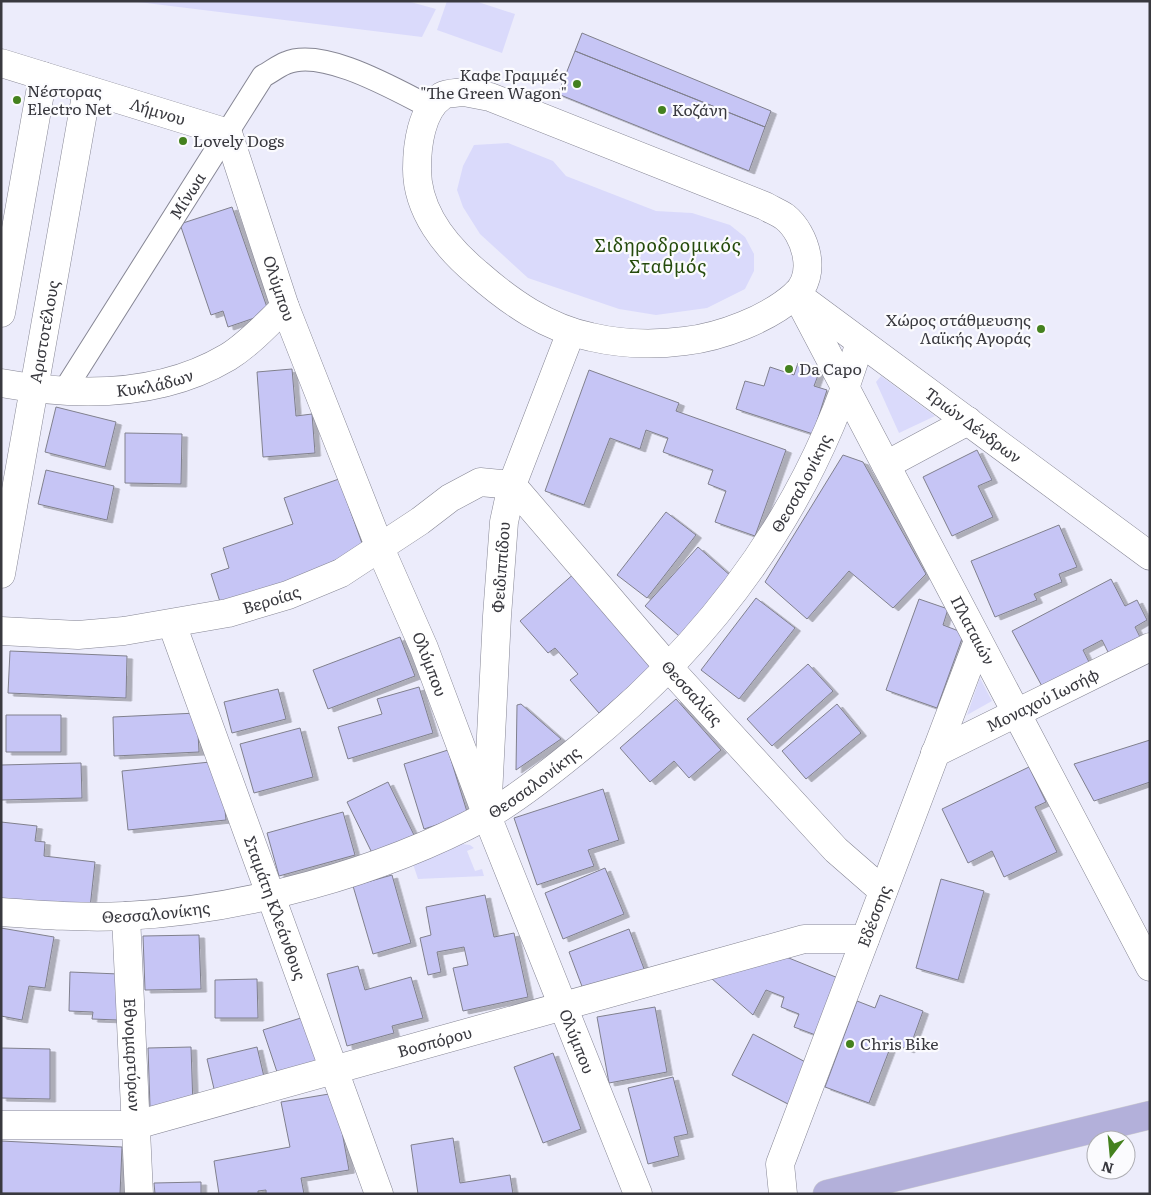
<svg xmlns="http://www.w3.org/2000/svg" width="1151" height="1195" font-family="Literata,serif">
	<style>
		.green { fill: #dadafb }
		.building { fill: #c6c5f5; stroke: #80808d; filter: url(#shadow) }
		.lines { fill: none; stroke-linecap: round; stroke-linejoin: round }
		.pedestrian-casing { stroke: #868694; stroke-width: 24 }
		.minor-casing { stroke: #868694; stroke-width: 29 }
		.tertiary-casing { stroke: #868694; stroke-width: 29 }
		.primary-casing { stroke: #cfcfd1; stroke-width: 29 }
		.pedestrian { stroke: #fff; stroke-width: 22 }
		.minor { stroke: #fff; stroke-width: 28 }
		.tertiary { stroke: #fff; stroke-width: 28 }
		.primary { stroke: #b3b0da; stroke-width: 28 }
		.poi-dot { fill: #44811e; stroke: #fbfbfe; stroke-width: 2 }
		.labels { text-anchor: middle; stroke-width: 4.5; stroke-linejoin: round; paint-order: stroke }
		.poi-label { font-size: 16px; fill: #39393f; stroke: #fbfbfe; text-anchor: start }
		.street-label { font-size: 16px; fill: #39393f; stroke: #fbfbfe }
		.neighbourhood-label { font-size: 18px; letter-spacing: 1px; fill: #254b0c; stroke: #fbfbfe }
	</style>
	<defs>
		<filter id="shadow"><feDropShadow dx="5.5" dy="3" stdDeviation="0" flood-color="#0004"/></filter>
	</defs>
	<rect width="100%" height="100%" fill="#ececfb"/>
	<path class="green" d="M130 1H407L436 9 422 37Z
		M447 1H475L515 14 502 53 437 30Z
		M508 143 553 161 566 176 656 211 692 213 730 225 745 237 754 254V271L745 289 707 308 656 315 619 309 528 278 480 234 463 207 457 190 463 166 474 145Z
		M881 376 935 416 899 433 876 382Z
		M980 678 992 701 967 715Z
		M462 844 470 845 474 848 467 851 475 871 482 869 484 876 418 879 413 864Z"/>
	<path class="building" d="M582 33 771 111 765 127 575 51Z
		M575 51 765 127 749 171 558 94Z
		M232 207 269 313 228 327 223 311 211 315 180 224Z
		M798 363 820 370 814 386 827 390 813 434 736 409 745 381 764 386 770 367 794 375Z
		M292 369 296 416 312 414 315 453 263 457 257 372Z
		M589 370 679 403 676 411 786 450 755 536 715 522 726 491 708 484 713 470 663 452 668 438 646 430 640 449 610 438 584 505 545 491Z
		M56 407 116 422 105 467 45 452Z
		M125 433 182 434 181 484 125 483Z
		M977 450 992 480 978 486 993 517 952 536 923 477Z
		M843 455 863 462 926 574 893 608 849 571 807 619 765 582Z
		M46 470 114 486 107 520 38 504Z
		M339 479 363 546 310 573 221 605 211 574 229 568 223 548 293 524 284 498Z
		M666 512 696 535 647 598 617 575Z
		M1059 525 1077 567 1059 574 1062 582 1034 594 1037 600 995 617 971 561Z
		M698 547 732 577 679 636 645 606Z
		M576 572 656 663 599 713 570 680 578 674 555 648 548 653 520 621Z
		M1111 579 1125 606 1137 600 1147 620 1135 627 1141 639 1110 656 1102 640 1083 650 1091 666 1044 690 1012 631Z
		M756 598 795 628 739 699 701 670Z
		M919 599 948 609 943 625 964 633 937 708 886 690Z
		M400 637 415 676 328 709 313 670Z
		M10 651 127 656 126 698 8 693Z
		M808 664 833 691 772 746 747 719Z
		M419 687 433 733 348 759 338 727 382 714 377 699Z
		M278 689 286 719 232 733 224 702Z
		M676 699 721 750 689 778 674 761 650 782 620 748Z
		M521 704 561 739 516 770 517 705Z
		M837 704 861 733 806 779 782 751Z
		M197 713 199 752 114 756 113 717Z
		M6 715H61V752H6Z
		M300 728 313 777 254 793 240 744Z
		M1150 740V782L1094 801 1074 764Z
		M448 750 468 815 424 829 404 764Z
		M220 761 226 820 128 830 122 771Z
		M81 763 82 798 1 800V765Z
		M1029 767 1046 802 1035 807 1057 852 1004 877 992 851 968 863 942 809Z
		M388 782 414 835 373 855 347 802Z
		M603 789 619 840 588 850 594 866 537 885 514 818Z
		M343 812 355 855 279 876 267 833Z
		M1 822 37 826 35 841 45 842 44 856 95 862 90 908 1 899Z
		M605 868 624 914 563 939 545 893Z
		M392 875 411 943 373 954 353 886Z
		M941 879 984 891 958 980 916 968Z
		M485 895 494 937 514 933 528 997 463 1011 453 968 468 965 464 947 437 952 441 972 428 975 420 938 431 935 426 907Z
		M1 928 54 937 45 988 29 986 22 1020 1 1016Z
		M629 929 646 974 586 997 569 952Z
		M199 935 201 989 145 990 143 936Z
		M779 954 843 980 821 1037 794 1027 799 1014 781 1007 784 997 766 990 753 1015 711 978Z
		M358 966 365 990 411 977 423 1018 392 1026 394 1033 347 1046 327 974Z
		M70 972 119 974 118 1020 92 1019 93 1012 69 1011Z
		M257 979 258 1018H215V980Z
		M880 995 923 1011 909 1050 892 1043 869 1103 825 1087 857 1001 875 1008Z
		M655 1007 667 1072 609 1083 597 1017Z
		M307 1016 324 1065 279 1078 263 1030Z
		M753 1034 809 1064 788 1104 732 1075Z
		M191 1047 193 1106 150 1107 148 1048Z
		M257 1047 265 1081 215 1093 207 1059Z
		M1 1048 50 1049V1099L1 1098Z
		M553 1053 581 1129 543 1143 514 1067Z
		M673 1077 688 1134 674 1137 679 1156 648 1164 628 1088Z
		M335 1093 349 1170 301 1178 304 1194H266V1190L258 1191V1194H219L214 1161 290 1147 281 1102Z
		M453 1138 460 1183 510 1175 513 1194H418L411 1145Z
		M1 1141 122 1147 120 1194 1 1193Z
		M201 1182V1194H155L154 1183Z"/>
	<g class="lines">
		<defs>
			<g id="pedestrian">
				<path id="s1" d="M64 391 263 76C271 72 278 66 286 63 323 47 396 90 430 107"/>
			</g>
			<g id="minor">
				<path d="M464 92 490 97 765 206C772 210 779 213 785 217 806 234 818 275 795 295 768 319 721 337 685 341 654 345 621 344 591 337 547 328 510 302 477 273 446 247 417 211 417 169 417 146 421 110 442 96 447 93 457 93 464 92Z"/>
				<path id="s2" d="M796 294 1150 967"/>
				<path id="s3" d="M801 298 1150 556"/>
				<path id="s4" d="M1 383C77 397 159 398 228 357 249 344 267 324 285 307"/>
				<path d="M886 465 968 421"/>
				<path id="s5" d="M512 485 670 669 836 850 883 891"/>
				<path id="s6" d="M172 624 379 1194"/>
				<path id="s7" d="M1 631 78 635 124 631 228 613 288 595 341 573 420 521 450 498 480 482 512 485"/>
				<path id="s8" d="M935 753 1150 647"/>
				<path id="s9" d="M487 816 497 616 504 522 512 485 571 332"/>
				<path id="s10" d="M1 912C42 915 84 918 125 916 244 910 380 873 486 816 517 799 553 770 581 747 713 640 812 506 860 342"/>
				<path id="s11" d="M126 916 139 1194"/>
				<path id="s12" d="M1 1125H136L804 939H865"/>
				<path id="s13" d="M783 1194 780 1164 978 641"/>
			</g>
			<g id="tertiary">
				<path id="s14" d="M1 63 228 133 285 307 380 548 424 648 487 816 638 1194"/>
				<path d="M1 313 43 76"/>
				<path id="s15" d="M1 574 87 90"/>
			</g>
			<path id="primary" d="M827 1194 1150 1115"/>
		</defs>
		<use href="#pedestrian" class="pedestrian-casing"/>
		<use href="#minor" class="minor-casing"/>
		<use href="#tertiary" class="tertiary-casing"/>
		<use href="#primary" class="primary-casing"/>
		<use href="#pedestrian" class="pedestrian"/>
		<use href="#minor" class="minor"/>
		<use href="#tertiary" class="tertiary"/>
		<use href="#primary" class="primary"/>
	</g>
	<g class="poi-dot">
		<circle cx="577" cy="84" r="5"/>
		<circle cx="17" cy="100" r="5"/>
		<circle cx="662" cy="110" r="5"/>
		<circle cx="183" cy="141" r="5"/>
		<circle cx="1041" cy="329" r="5"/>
		<circle cx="789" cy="369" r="5"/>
		<circle cx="850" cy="1044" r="5"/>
	</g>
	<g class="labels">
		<g class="poi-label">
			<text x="567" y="81" text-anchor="end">Καφε Γραμμές<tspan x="567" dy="18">"The Green Wagon"</tspan></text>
			<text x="27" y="97">Νέστορας<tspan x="27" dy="18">Electro Net</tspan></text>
			<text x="672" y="116">Κοζάνη</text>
			<text x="193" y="147">Lovely Dogs</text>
			<text x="1031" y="326" text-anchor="end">Χώρος στάθμευσης<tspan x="1031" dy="18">Λαϊκής Αγοράς</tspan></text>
			<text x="799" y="375">Da Capo</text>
			<text x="860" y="1050">Chris Bike</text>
		</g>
		<g class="street-label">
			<text dy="6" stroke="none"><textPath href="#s14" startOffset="164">Λήμνου</textPath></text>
			<text dy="6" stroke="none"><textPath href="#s1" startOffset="231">Μίνωα</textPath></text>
			<text dy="6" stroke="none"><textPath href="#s14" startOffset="401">Ολύμπου</textPath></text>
			<text dy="6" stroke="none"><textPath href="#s15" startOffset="246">Αριστοτέλους</textPath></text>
			<text dy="6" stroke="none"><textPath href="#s4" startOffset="155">Κυκλάδων</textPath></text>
			<text dy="6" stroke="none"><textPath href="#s3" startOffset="214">Τριών Δένδρων</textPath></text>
			<text dy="6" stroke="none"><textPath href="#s10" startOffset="965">Θεσσαλονίκης</textPath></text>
			<text dy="6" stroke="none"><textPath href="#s9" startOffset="249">Φειδιππίδου</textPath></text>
			<text dy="6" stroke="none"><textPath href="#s7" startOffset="274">Βεροίας</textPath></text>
			<text dy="6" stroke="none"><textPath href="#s2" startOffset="380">Πλαταιών</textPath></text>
			<text dy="6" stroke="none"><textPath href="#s14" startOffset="806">Ολύμπου</textPath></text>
			<text dy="6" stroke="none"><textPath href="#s5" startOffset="275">Θεσσαλίας</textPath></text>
			<text dy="6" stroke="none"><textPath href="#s8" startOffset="120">Μοναχού Ιωσήφ</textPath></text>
			<text dy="6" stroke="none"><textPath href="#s10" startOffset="560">Θεσσαλονίκης</textPath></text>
			<text dy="6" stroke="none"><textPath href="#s6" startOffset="302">Σταμάτη Κλεάνθους</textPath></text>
			<text dy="6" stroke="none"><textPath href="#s10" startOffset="155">Θεσσαλονίκης</textPath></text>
			<text dy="6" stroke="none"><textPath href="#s13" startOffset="295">Εδέσσης</textPath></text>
			<text dy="6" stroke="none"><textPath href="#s12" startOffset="445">Βοσπόρου</textPath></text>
			<text dy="6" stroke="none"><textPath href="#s14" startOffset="1211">Ολύμπου</textPath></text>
			<text dy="6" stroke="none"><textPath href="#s11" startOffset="139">Εθνομαρτύρων</textPath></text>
		</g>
		<g class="neighbourhood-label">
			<text x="668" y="252">Σιδηροδρομικός<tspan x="668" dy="21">Σταθμός</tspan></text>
		</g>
	</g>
	<rect width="1151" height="1195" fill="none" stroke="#39393f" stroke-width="5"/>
	<g transform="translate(1111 1155) rotate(196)"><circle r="24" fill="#fbfbfe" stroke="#adadb2"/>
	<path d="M0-4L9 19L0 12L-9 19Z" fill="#44811e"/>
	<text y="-8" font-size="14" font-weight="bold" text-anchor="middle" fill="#39393f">N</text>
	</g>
</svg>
